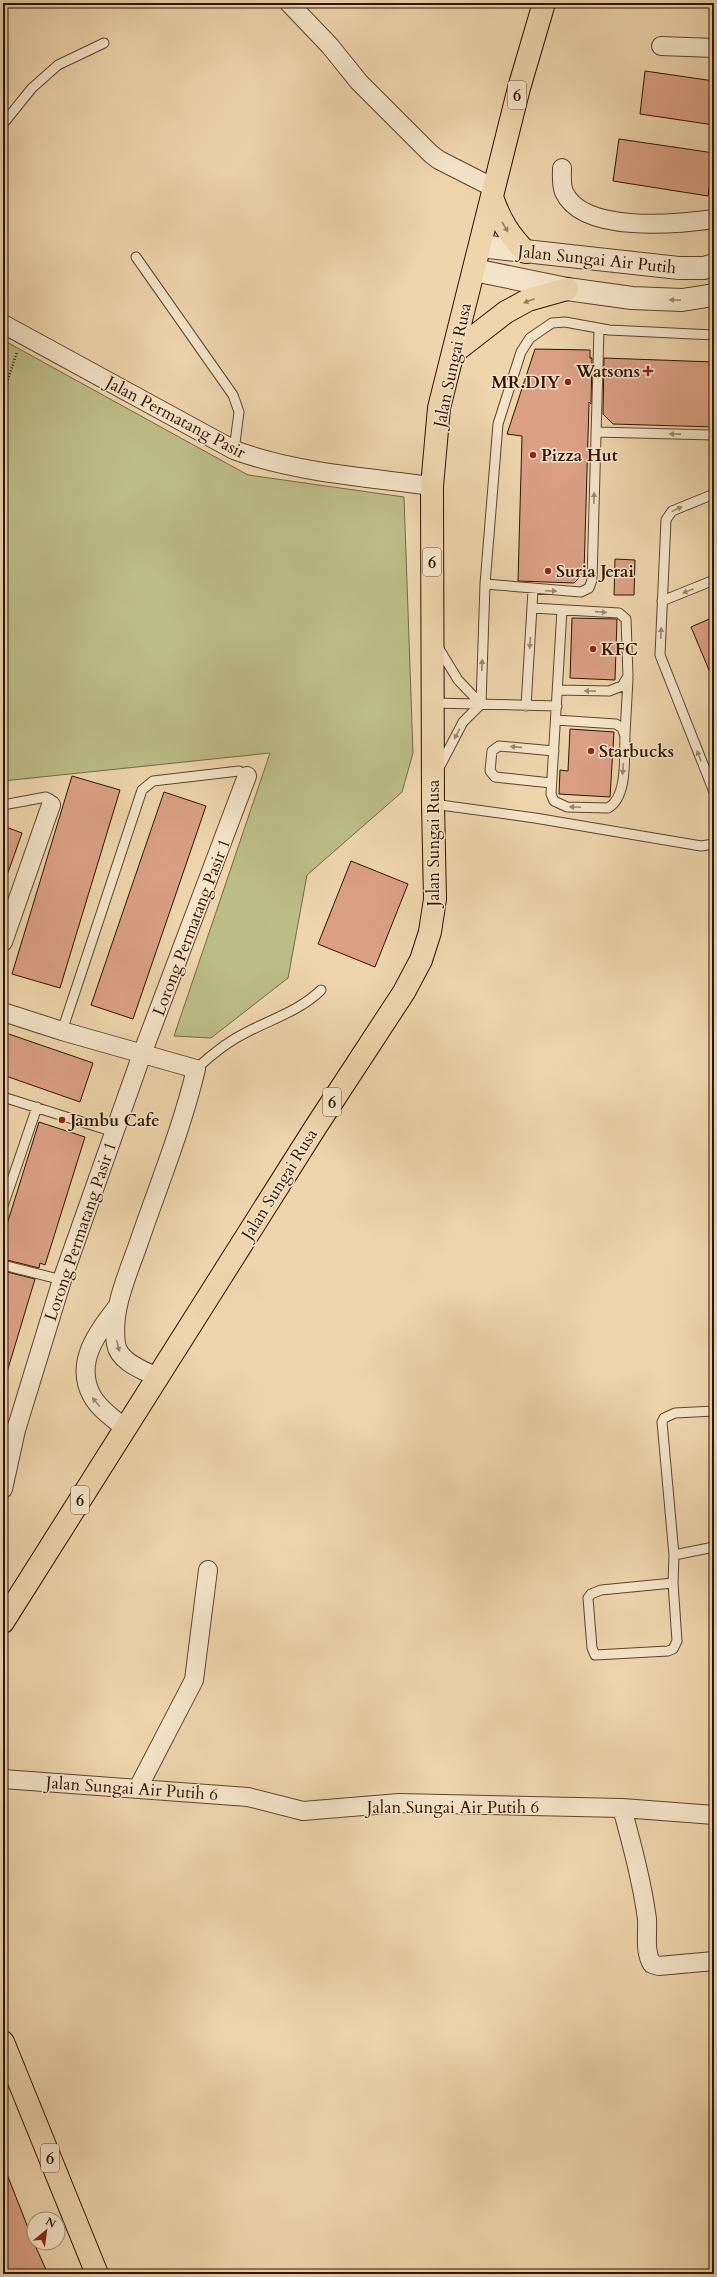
<svg xmlns="http://www.w3.org/2000/svg" width="717" height="2277" font-family="Cardo,serif">
	<style>
		.green { fill: #bcbc87; stroke: #766844 }
		.building { fill: #dba084; stroke: #2f1301 }
		.lines { fill: none; stroke-linecap: round; stroke-linejoin: round }
		.service-casing { stroke: #5f442c; stroke-width: 11 }
		.minor-casing { stroke: #5f442c; stroke-width: 20 }
		.tertiary-casing { stroke: #5f442c; stroke-width: 24 }
		.primary-casing { stroke: #2f1301; stroke-width: 24 }
		.path { stroke: #2f1301; stroke-width: 2.5; stroke-dasharray: 1 2; stroke-linecap: butt }
		.service { stroke: #f4e4c9; stroke-width: 9 }
		.minor { stroke: #f4e4c9; stroke-width: 18 }
		.tertiary { stroke: #f4e4c9; stroke-width: 22 }
		.primary { stroke: #eed5ac; stroke-width: 22 }
		.oneway { fill: #987e5f }
		.oneway2 { fill: #9b866f }
		.poi-dot { fill: #8f2418; stroke: #f4e4c9; stroke-width: 1.5 }
		.labels { text-anchor: middle; stroke-width: 3; stroke-linejoin: round; paint-order: stroke }
		.shield { fill: #f4e4c9; stroke: #6a523d; stroke-width: 1 }
		.shield-label { font-size: 16px; font-weight: bold; fill: #2f1301 }
		.street-label { font-size: 17px; fill: #2f1301; stroke: #f4e4c9 }
		.poi-label { font-size: 17px; font-weight: bold; fill: #2f1301; stroke: #f4e4c9; text-anchor: start }
	</style>
	<rect width="100%" height="100%" fill="#eed5ac"/>
	<filter id="stains"><feTurbulence type="fractalNoise" baseFrequency=".005" numOctaves="4"/><feColorMatrix values="0 0 0 0 .2 0 0 0 0 .09 0 0 0 0 .02 0 0 0 .5 -.17"/></filter>
	<radialGradient id="worn" r=".72"><stop offset=".6" stop-color="#630" stop-opacity="0"/><stop offset="1" stop-color="#630" stop-opacity=".3"/></radialGradient>
	<path class="green" d="M3 340 248 475 404 497 413 753 402 792 307 875 288 978 211 1038 174 1036 270 753 3 781Z"/>
	<path class="building" d="M645 71 714 81V125L640 114Z
		M619 139 714 153 708 196 613 181Z
		M535 349 590 350V358H592L591 404 589 402 584 573 574 583 518 581 522 436 507 434Z
		M604 358 714 362V427L613 424 603 414Z
		M615 559 635 560 634 595H614Z
		M714 617V682L691 627Z
		M572 618 617 619 615 680 570 678Z
		M570 729 614 732 610 797 559 794 560 770 568 771Z
		M72 776 120 790 60 988 12 974Z
		M164 792 206 806 133 1019 91 1005Z
		M3 826 22 833 5 881H3Z
		M351 861 408 884 375 967 318 944Z
		M3 1032 93 1063 80 1102 3 1075Z
		M39 1122 85 1137 45 1265 40 1263 39 1268 3 1259V1237Z
		M3 1271 35 1279 7 1372H3Z
		M3 2164 34 2243 48 2274H9L3 2259Z"/>
	<g class="lines">
		<defs>
			<path id="service" d="M3 124 32 88 58 65 104 43
				M136 257 233 395 239 412 234 450
				M596 432 714 435
				M714 494 672 511 666 520 660 655 714 792
				M485 584 581 592 589 588 592 580 599 329
				M662 601 714 580
				M532 608 619 613 626 619 628 676 622 686 609 691 558 690
				M438 647 458 680 481 704
				M432 703 557 706
				M526 706 533 590
				M556 720 616 724 622 728 625 736C624 757 628 797 608 808L567 807 554 801 551 794 562 610
				M625 734 628 679
				M439 768 463 722 481 704 485 584 498 424 521 352 530 338 552 323 565 322 609 330 714 335
				M551 783 495 777 490 771 492 751 499 746 554 751
				M433 804 535 818 701 846 714 844
				M3 805 46 797 50 799 51 805
				M62 1031 142 790 153 781 239 771 247 776
				M196 1069C212 1054 230 1040 249 1031 273 1019 302 1009 321 990
				M3 1097 114 1132
				M3 1206 37 1107
				M3 1265 62 1280
				M3 1427 16 1430
				M674 1555 714 1547
				M673 1583 601 1590 591 1594 588 1598 592 1648 595 1655 668 1651 673 1649 677 1641 673 1583 674 1555 662 1422 664 1418 675 1413 714 1411"/>
			<path id="minor" d="M289 3 330 46 359 82 431 154 439 160 494 188
				M661 46 714 48
				M562 168C562 176 561 185 564 192 583 234 678 224 714 219
				M3 324 234 450C297 473 365 477 432 486
				M3 942 51 805
				M3 1012 62 1031 196 1069C182 1128 159 1184 139 1242 128 1274 111 1309 116 1344 119 1362 143 1370 157 1377
				M117 1307C97 1333 74 1363 92 1396 99 1409 114 1419 125 1428
				M3 1489 16 1430 62 1280 142 1054 247 776
				M3 1779 248 1797 303 1811 399 1803 622 1808 714 1815
				M138 1788 194 1680 208 1570
				M622 1808C632 1845 642 1882 647 1919 648 1934 644 1951 652 1964L659 1966 714 1961"/>
			<path id="tertiary" d="M480 246 679 268H704L714 265
				M474 270 567 289 632 298 682 300 714 295"/>
			<path id="primary" d="M492 197C500 220 509 235 526 252
				M453 353 506 312 528 300 567 289
				M3 1622 315 1128 404 992 421 960 430 932 435 899 433 804 432 486 439 408 519 88 544 3
				M3 2042 97 2274"/>
		</defs>
		<use href="#service" class="service-casing"/>
		<use href="#minor" class="minor-casing"/>
		<use href="#tertiary" class="tertiary-casing"/>
		<use href="#primary" class="primary-casing"/>
		<path class="path" d="M3 394 17 352"/>
		<use href="#service" class="service"/>
		<use href="#minor" class="minor"/>
		<use href="#tertiary" class="tertiary"/>
		<use href="#primary" class="primary"/>
	</g>
	<defs><path id="oneway-solid" d="M-6-.8H1V-3.2L6.5 0L1 3.2V.8H-6Z"/></defs>
	<g class="oneway">
		<use href="#oneway-solid" transform="translate(505 227) rotate(59)"/>
		<use href="#oneway-solid" transform="translate(529 301) rotate(159)"/>
	</g>
	<g class="oneway2">
		<use href="#oneway-solid" transform="translate(675 300) rotate(-177)"/>
		<use href="#oneway-solid" transform="translate(675 434) rotate(-179)"/>
		<use href="#oneway-solid" transform="translate(594 498) rotate(-89)"/>
		<use href="#oneway-solid" transform="translate(677 509) rotate(-26)"/>
		<use href="#oneway-solid" transform="translate(551 591) rotate(3)"/>
		<use href="#oneway-solid" transform="translate(688 591) rotate(158)"/>
		<use href="#oneway-solid" transform="translate(601 612) rotate(4)"/>
		<use href="#oneway-solid" transform="translate(661 633) rotate(-88)"/>
		<use href="#oneway-solid" transform="translate(530 643) rotate(94)"/>
		<use href="#oneway-solid" transform="translate(482 665) rotate(-88)"/>
		<use href="#oneway-solid" transform="translate(590 691) rotate(-179)"/>
		<use href="#oneway-solid" transform="translate(457 734) rotate(117)"/>
		<use href="#oneway-solid" transform="translate(516 747) rotate(-175)"/>
		<use href="#oneway-solid" transform="translate(699 756) rotate(-112)"/>
		<use href="#oneway-solid" transform="translate(623 769) rotate(94)"/>
		<use href="#oneway-solid" transform="translate(575 807) rotate(-178)"/>
		<use href="#oneway-solid" transform="translate(118 1346) rotate(76)"/>
		<use href="#oneway-solid" transform="translate(96 1402) rotate(-130)"/>
	</g>
	<g class="poi-dot">
		<path d="M646 365h4v4h4v4h-4v4h-4v-4h-4v-4h4z"/>
		<circle cx="568" cy="382" r="4"/>
		<circle cx="533" cy="455" r="4"/>
		<circle cx="548" cy="571" r="4"/>
		<circle cx="593" cy="649" r="4"/>
		<circle cx="591" cy="751" r="4"/>
		<circle cx="62" cy="1120" r="4"/>
	</g>
	<g class="labels">
		<g class="shield">
			<rect x="508" y="81" width="18" height="28" rx="3"/>
			<rect x="423" y="548" width="18" height="28" rx="3"/>
			<rect x="323" y="1088" width="18" height="28" rx="3"/>
			<rect x="71" y="1486" width="18" height="28" rx="3"/>
			<rect x="41" y="2144" width="18" height="28" rx="3"/>
		</g>
		<g class="shield-label">
			<text x="517" y="101">6</text>
			<text x="432" y="568">6</text>
			<text x="332" y="1108">6</text>
			<text x="80" y="1506">6</text>
			<text x="50" y="2164">6</text>
		</g>
		<g class="street-label">
			<text transform="translate(597 259) rotate(6)" y="6">Jalan Sungai Air Putih</text>
			<text transform="translate(452 365) rotate(-78)" y="6">Jalan Sungai Rusa</text>
			<text transform="translate(176 417) rotate(28)" y="6">Jalan Permatang Pasir</text>
			<text transform="translate(433 843) rotate(-90)" y="6">Jalan Sungai Rusa</text>
			<text transform="translate(191 927) rotate(-69)" y="6">Lorong Permatang Pasir 1</text>
			<text transform="translate(279 1184) rotate(-58)" y="6">Jalan Sungai Rusa</text>
			<text transform="translate(80 1231) rotate(-71)" y="6">Lorong Permatang Pasir 1</text>
			<text transform="translate(132 1788) rotate(4)" y="6">Jalan Sungai Air Putih 6</text>
			<text x="453" y="1813">Jalan Sungai Air Putih 6</text>
		</g>
		<g class="poi-label">
			<text x="640" y="377" text-anchor="end">Watsons</text>
			<text x="560" y="388" text-anchor="end">MR.DIY</text>
			<text x="541" y="461">Pizza Hut</text>
			<text x="556" y="577">Suria Jerai</text>
			<text x="601" y="655">KFC</text>
			<text x="599" y="757">Starbucks</text>
			<text x="70" y="1126">Jambu Cafe</text>
		</g>
	</g>
	<rect width="717" height="2277" fill="none" stroke="#eed5ac" stroke-width="16"/>
	<rect x="4" y="4" width="709" height="2269" fill="none" stroke="#2f1301" stroke-width="2"/>
	<rect x="8" y="8" width="701" height="2261" fill="none" stroke="#2f1301"/>
	<g transform="translate(46 2231) rotate(29)"><circle r="19" fill="#f4e4c9" stroke="#a59079"/>
	<path d="M0-3L7 15L0 10L-7 15Z" fill="#8f2418"/>
	<text y="-6" font-size="11" font-weight="bold" text-anchor="middle" fill="#2f1301">N</text>
	</g>
	<rect width="100%" height="100%" filter="url(#stains)"/>
	<rect width="100%" height="100%" fill="url(#worn)"/>
</svg>
